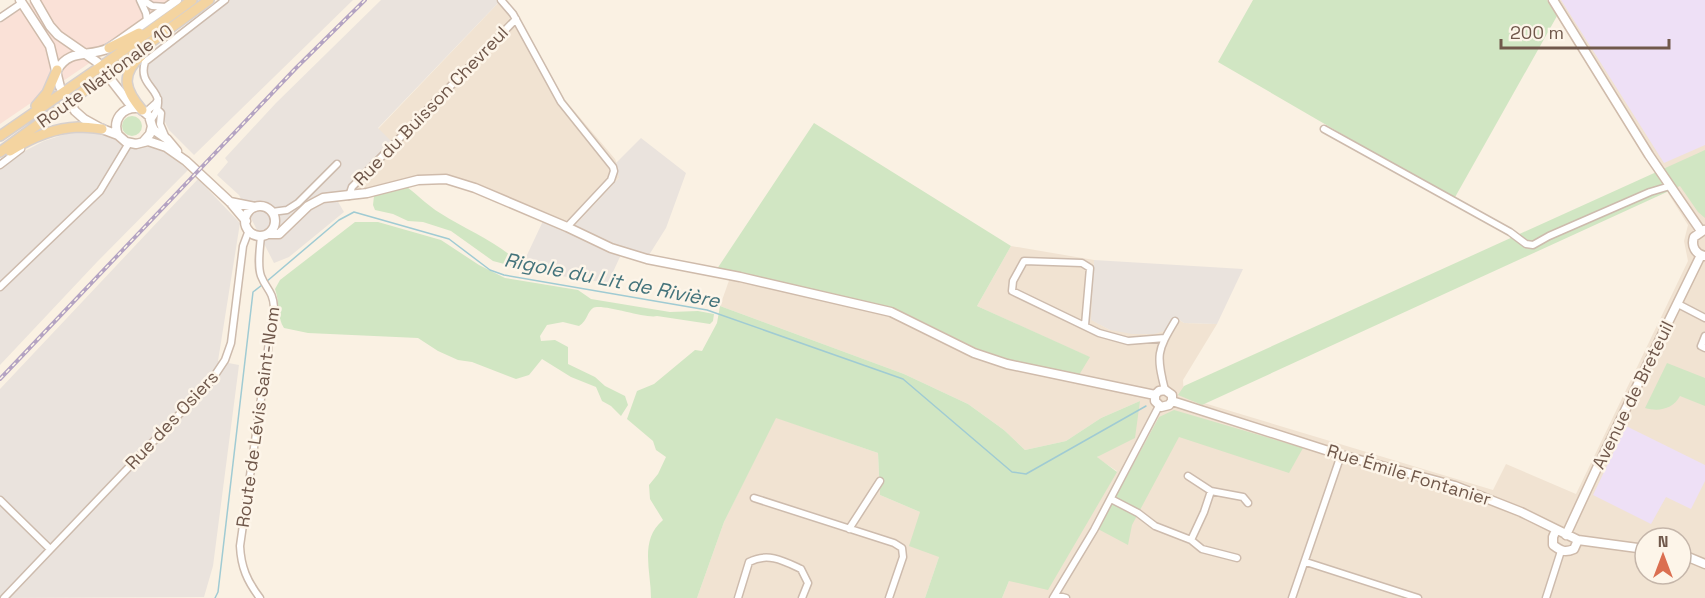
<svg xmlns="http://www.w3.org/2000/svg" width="1705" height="598" font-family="'Space Grotesk',sans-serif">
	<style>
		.residential { fill: #f1e3d2; fill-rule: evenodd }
		.commercial { fill: #fae1d7 }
		.industrial { fill: #eae3dd }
		.education { fill: #eee0f6 }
		.green { fill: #d1e6c3 }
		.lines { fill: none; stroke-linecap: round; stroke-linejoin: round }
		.stream { stroke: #a0cbd3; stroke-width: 1.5 }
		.street-casing { stroke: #cdbbad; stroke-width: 9 }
		.secondary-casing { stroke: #cfbbab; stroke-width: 11 }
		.primary-casing { stroke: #d7d0cd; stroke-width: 12 }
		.street { stroke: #fff; stroke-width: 6 }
		.secondary { stroke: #fff; stroke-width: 8 }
		.primary { stroke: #f4d4a0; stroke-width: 9 }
		.rail-casing { stroke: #b4a3c2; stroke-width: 4 }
		.rail { stroke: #fdf5e9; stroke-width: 1.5; stroke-dasharray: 4.5; stroke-linecap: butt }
		.labels { text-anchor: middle; stroke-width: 5; stroke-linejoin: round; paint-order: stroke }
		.street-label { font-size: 18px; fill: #70584b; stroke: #fdf5e9 }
		.water-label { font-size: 20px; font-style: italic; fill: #43737b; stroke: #fdf5e9 }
	</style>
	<rect width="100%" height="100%" fill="#faf1e3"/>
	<path class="residential" d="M501 0H504L519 19 565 100 615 159 619 169V178L569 232 464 186 438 181 337 200 391 142 378 129Z
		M1547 0H1705V598H1002L1009 581 1117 471 1097 458 1140 401 1101 418 1066 441 1025 450 1004 430 968 404 904 374 720 306 732 272 894 308 990 355 1089 357 977 306 1011 246 1094 260 1092 320 1110 330 1175 317 1184 323 1217 324 1183 380 1184 397 1493 490 1506 464 1576 494 1688 261 1684 241 1688 225ZM1645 538H1681V574H1645Z
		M775 417 878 453 880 495 920 512 939 557 925 598H697L724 522Z"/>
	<path class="commercial" d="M34 0H182L0 124V23Z"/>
	<path class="industrial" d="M220 0H353L194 155 169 130 151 94 139 77V62L147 54Z
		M381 0H496L499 2 378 128 391 141 337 200 344 212 289 257 274 263 239 195 217 175 228 162 225 158 276 103Z
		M69 133H94L163 149 188 170 97 262 0 365V164L44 141Z
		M641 138 686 173 666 228 649 255 624 248 608 283 520 270 543 221 569 232 619 178 616 163Z
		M198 179 240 223 218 361 239 365 213 566 204 597 0 598V389Z
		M1094 260 1243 269 1217 324 1184 323 1175 317 1168 330 1154 334H1132L1110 330 1091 320Z"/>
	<path class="education" d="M1561 0H1705V145L1664 163Z
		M1626 426 1705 465V481L1691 509 1666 497 1651 524 1593 495Z"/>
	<path class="green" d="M1253 0H1547L1557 16 1454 199 1218 62Z
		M122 126a10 10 0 1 1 20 0a10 10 0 1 1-20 0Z
		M814 123 1011 246 977 306 1090 357 1079 375 990 355 894 308 717 269Z
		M1705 150V218L1698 212 1680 186 1202 405 1178 395 1184 386Z
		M407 187C418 195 428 206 440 213 466 230 494 240 517 261L516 267 493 261 451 231 423 222 408 221 393 214 375 210 373 205 374 196Z
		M355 222H378L441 240 479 265 505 278 578 290 591 299 670 312 698 311 714 314 713 321 710 324 657 316C645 319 602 303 593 308 587 312 588 320 579 326L563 322 547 325 540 336 541 341 555 340 568 347V364L595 377 605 386 625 396 628 405 621 416 611 406 602 401 596 387 571 377 542 359 529 375 516 379 472 362 458 360 438 351 418 338 308 333 284 328C277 318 280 303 275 289L280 280Z
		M720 306 904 374 968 404 1004 430 1025 450 1066 441 1101 418 1140 401 1135 438 1097 457 1117 472 1048 590 1009 581 1002 598H925L939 557 909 546 920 512 880 495 878 453 776 418 724 522 697 598H651C651 571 639 540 663 520L650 499 649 485 658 474 666 457 656 450 653 441 627 419 637 391 654 384 695 350 702 351 717 323Z
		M1667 363 1705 378V406L1680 396C1673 409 1659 412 1645 408Z
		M1174 410 1303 448 1289 473 1179 437 1132 525 1128 545 1098 529 1159 417Z"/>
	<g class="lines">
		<path class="stream" d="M266 282 339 220 354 212 449 239 490 270 504 275 707 310 903 379 1012 472 1026 474 1146 406
			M215 598 218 592 253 292 262 285"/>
		<defs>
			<path id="street" d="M140 0 146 13 147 20
				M143 0 152 6 166 7
				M501 0 513 14 561 102 613 167 614 171 611 180 567 227
				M0 18 22 3
				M158 110 161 113 160 124 165 136
				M146 112 156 103 158 99
				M151 120C173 89 136 90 145 62L225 0
				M1324 129 1510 232 1526 244 1533 245 1549 236 1650 192 1670 186
				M0 165 21 149
				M349 196 352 187 516 19
				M272 212 287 210 298 203 337 164
				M0 287 100 191 129 143
				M1678 304 1705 318
				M1085 325 1090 268 1082 263 1024 261 1013 281 1012 291 1099 333 1128 341 1165 338
				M1705 336 1701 346 1705 348
				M1165 390C1156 355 1157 351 1175 321
				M1188 476 1211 491 1243 497 1248 503
				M754 498 894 543 902 548 903 557 889 598
				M1111 499 1138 513 1155 526 1191 540 1202 549 1237 558
				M0 500 50 549
				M849 529 880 481
				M1191 540 1204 512 1211 491
				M1306 562 1418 598
				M1055 595 1066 598
				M4 598 211 381 225 360 231 343 243 246 249 230
				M260 598C247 581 241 567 240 546L274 307C273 291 266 289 261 276 257 265 260 248 261 236
				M738 598 749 562C768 552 784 561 801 569L808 583 802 598
				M1053 598 1094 530 1159 406
				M1292 598 1341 455
				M1546 598 1561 551"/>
			<path id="secondary" d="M20 0 50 46 60 87 75 111 84 119 102 129 118 135 126 142 136 144 148 141 166 147 186 161 230 202 246 221
				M35 0 50 26 58 35 97 62 129 103 142 110 149 116 152 126 150 134 143 142
				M1553 0 1649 155 1701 231
				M57 70C70 48 88 58 109 48L177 0
				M152 126 154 130 167 139 177 151
				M118 135C112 120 122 107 138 108
				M230 202 255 207
				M245 221a15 15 0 1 1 30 0a15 15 0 1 1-30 0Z
				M1704 230 1694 237C1691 246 1695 254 1705 256
				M268 234H279L308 206 323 198 367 193 418 180 446 179 475 188 567 227 611 248 647 259 740 277 891 312 974 353 1007 364 1155 395
				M1155 395V401L1161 407 1169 405 1172 401
				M1155 395 1159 391 1165 390 1172 395V401
				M1172 401 1341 455 1455 486 1521 512 1578 540 1645 549
				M1556 530 1553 537V545C1561 551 1565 553 1574 549L1578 540
				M1566 535 1597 468 1701 255
				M1681 554 1705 564"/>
			<path id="primary" d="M109 48 139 33
				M141 56C120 75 125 90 142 110
				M36 106 47 93 57 70
				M0 136 106 63 192 0
				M10 151C29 139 54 128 78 127 86 127 94 128 102 129
				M0 152 209 0"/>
		</defs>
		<use href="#street" class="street-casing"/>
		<use href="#secondary" class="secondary-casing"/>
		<use href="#primary" class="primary-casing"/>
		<use href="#street" class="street"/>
		<use href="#secondary" class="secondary"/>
		<use href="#primary" class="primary"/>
		<defs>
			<path id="rail" d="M0 379 296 68 365 0"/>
		</defs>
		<use href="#rail" class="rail-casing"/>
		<use href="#rail" class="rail"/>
	</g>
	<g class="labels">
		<g class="street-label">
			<text transform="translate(105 76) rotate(-36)" y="6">Route Nationale 10</text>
			<text transform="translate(431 106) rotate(-46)" y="6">Rue du Buisson Chevreul</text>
			<text transform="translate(1633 395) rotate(-64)" y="6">Avenue de Breteuil</text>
			<text transform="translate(258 417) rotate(-82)" y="6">Route de Lévis Saint-Nom</text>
			<text transform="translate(172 420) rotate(-47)" y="6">Rue des Osiers</text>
			<text transform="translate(1409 475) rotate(17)" y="6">Rue Émile Fontanier</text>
		</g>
		<g class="water-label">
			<text transform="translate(612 280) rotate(11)" y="7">Rigole du Lit de Rivière</text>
		</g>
	</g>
	<g transform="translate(1663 556)"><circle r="28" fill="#fdf5e9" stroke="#c5b6aa" stroke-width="1.5"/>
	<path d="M0-4.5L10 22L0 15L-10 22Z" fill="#db6f51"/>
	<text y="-9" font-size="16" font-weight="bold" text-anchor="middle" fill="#70584b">N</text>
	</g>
	<path d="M1501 39v9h168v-9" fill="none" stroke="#70584b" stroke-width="3"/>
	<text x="1510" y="39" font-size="18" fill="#70584b" stroke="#fdf5e9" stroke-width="4.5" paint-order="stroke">200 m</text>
</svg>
